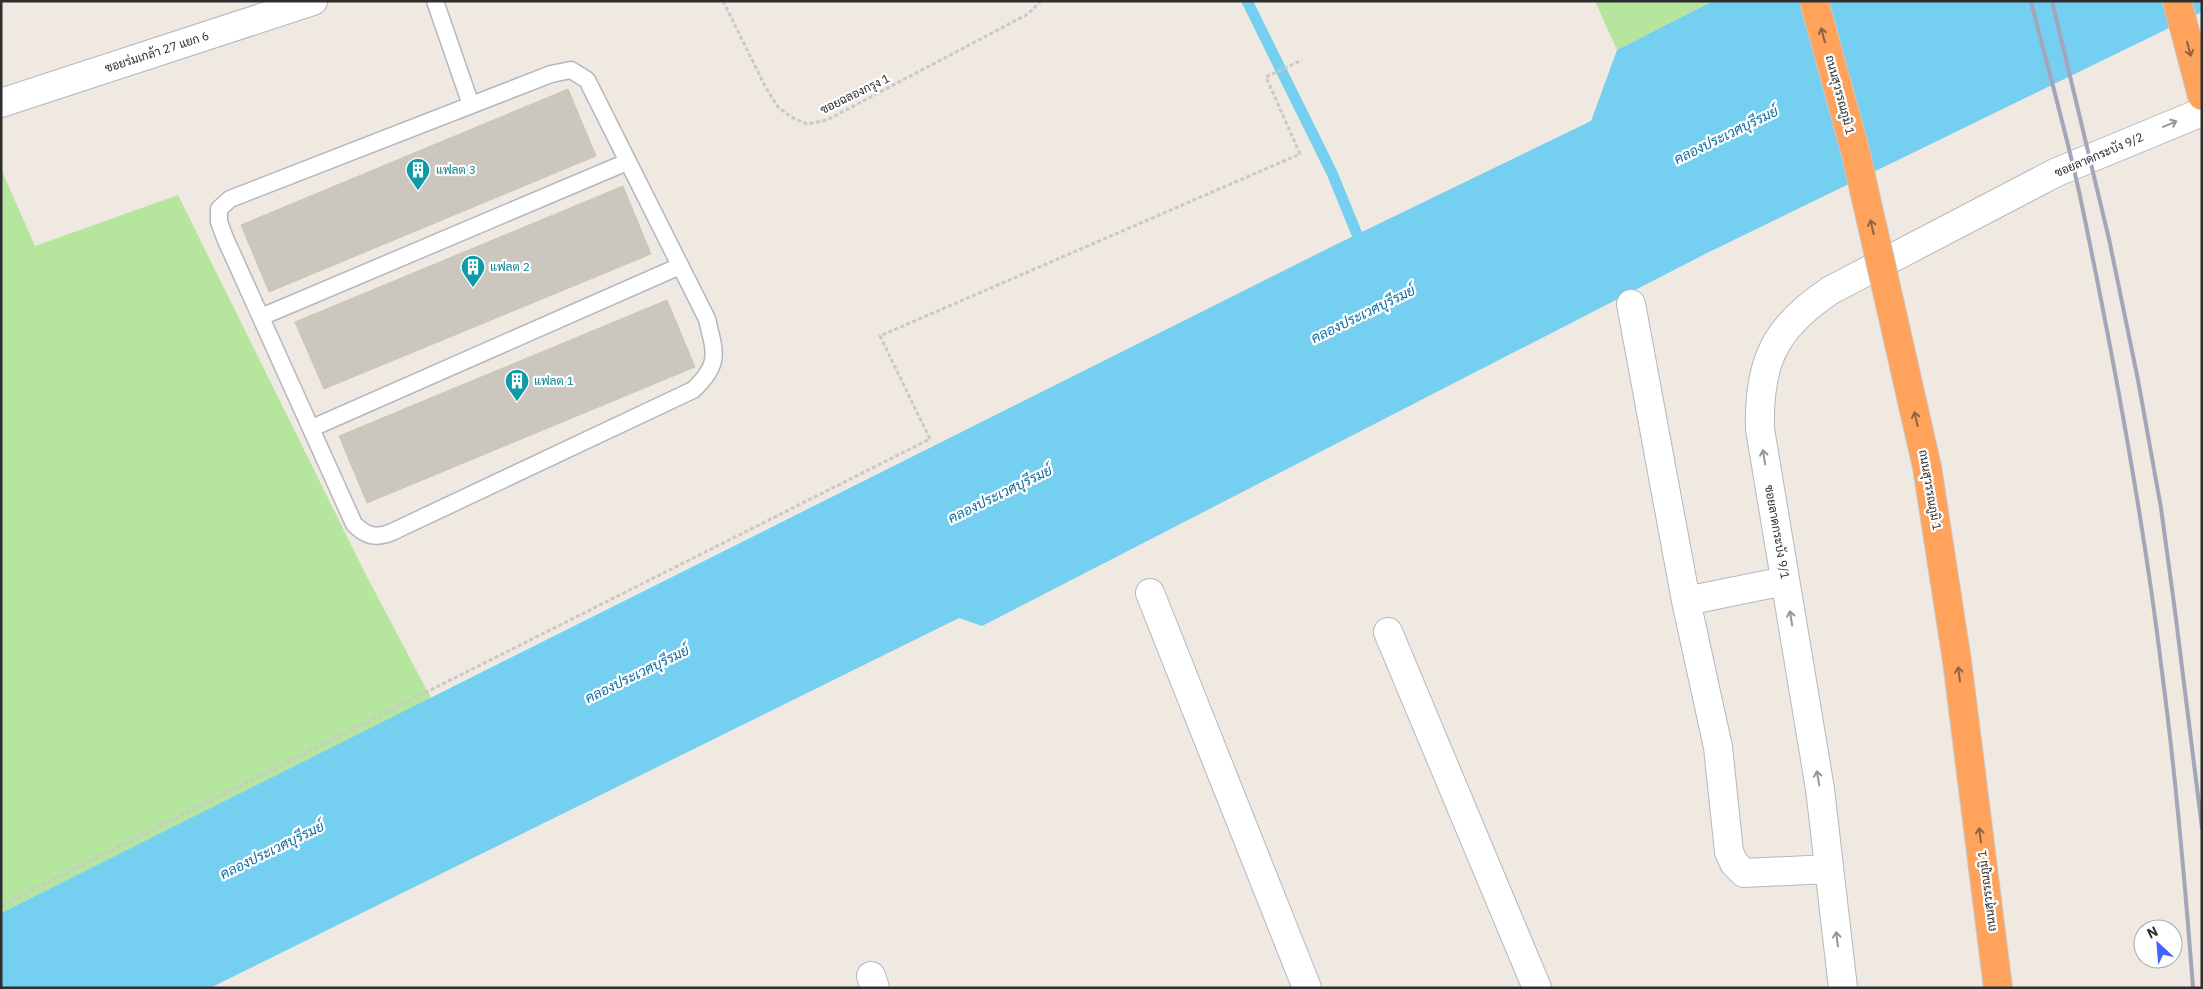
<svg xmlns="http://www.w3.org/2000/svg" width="2203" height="989" font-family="'IBM Plex Sans',Sarabun,sans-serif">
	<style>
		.green { fill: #b6e59e }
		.water { fill: #75cff0 }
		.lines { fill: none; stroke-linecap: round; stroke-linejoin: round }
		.stream { stroke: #75cff0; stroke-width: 11 }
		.building { fill: #cbc7bf; stroke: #cbc5ba }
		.lane-casing { stroke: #b4b7c1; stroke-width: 19 }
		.street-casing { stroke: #b4b7c1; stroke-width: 30 }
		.highway-casing { stroke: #c9c9c9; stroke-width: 30 }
		.path { stroke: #c9c9c9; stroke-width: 3; stroke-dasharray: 4 2.5; stroke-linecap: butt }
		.lane { stroke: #fff; stroke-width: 16 }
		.street { stroke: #fff; stroke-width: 28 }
		.highway { stroke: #ffa35c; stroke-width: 28 }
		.rail { stroke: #a3a6b8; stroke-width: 4 }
		.highway-bridge-casing { stroke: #c9c9c9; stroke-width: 30; stroke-linecap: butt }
		.highway-bridge { stroke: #ffa35c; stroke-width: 28 }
		.oneway { stroke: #8c6343 }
		.oneway2 { stroke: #969696 }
		.labels { text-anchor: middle; stroke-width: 4.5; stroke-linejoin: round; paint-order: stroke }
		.street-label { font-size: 12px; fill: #2e2e2e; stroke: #fff }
		.culture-label { font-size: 12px; fill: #0d838f; stroke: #fff; text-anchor: start }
		.water-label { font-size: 14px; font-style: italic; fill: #0d6fa3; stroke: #fff }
	</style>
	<rect width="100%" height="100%" fill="#efe9e1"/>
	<path class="green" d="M1595 1H1713L1617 50Z
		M1 169 35 246 178 195 366 575 431 698 1 913Z"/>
	<path class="water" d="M1713 1H2202V12L1705 254 982 626 959 618 210 988H1V913L1337 244 1591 121 1617 50Z"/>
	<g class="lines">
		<path class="stream" d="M1247 1 1332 173 1363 249"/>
	</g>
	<path class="building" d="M568 89 596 156 269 292 241 225Z
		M623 186 651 254 324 389 295 322Z
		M667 300 695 367 367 503 339 436Z"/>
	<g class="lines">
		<defs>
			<path id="lane" d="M435 1 471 105
				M571 70 587 80 707 319C715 353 721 364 693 390L392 532C376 539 366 536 354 524L225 238 219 222V209L230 199 551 74Z
				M261 317 627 162
				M312 428 680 266"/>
			<path id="street" d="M1 103 313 1
				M1631 304 1686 601 1718 747 1729 852 1734 863 1744 873 1829 869
				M1150 593 1307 988
				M1686 601 1785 581
				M1388 632 1537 988
				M871 976 875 988
				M1843 988 1820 789 1760 429C1758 362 1775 327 1831 290L2057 172 2202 112"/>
			<path id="highway" d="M2177 1 2202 96
				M1927 467 1957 661 1998 988"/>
		</defs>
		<use href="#lane" class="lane-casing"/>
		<use href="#street" class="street-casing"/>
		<use href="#highway" class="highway-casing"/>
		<path class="path" d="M723 1 766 88 778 107 791 117 807 124 827 120 1028 14 1041 1
			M1 906 930 439 880 336 1300 154 1266 77 1302 60"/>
		<use href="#lane" class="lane"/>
		<use href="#street" class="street"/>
		<use href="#highway" class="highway"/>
		<path class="rail" d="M2031 1C2047 66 2066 131 2080 196 2113 354 2143 513 2162 672 2176 777 2185 882 2193 988
			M2052 1 2109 239 2138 380 2161 508 2175 611 2202 828"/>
		<defs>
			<path id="highway-bridge" d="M1814 1 1855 150 1927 467"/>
		</defs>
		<use href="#highway-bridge" class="highway-bridge-casing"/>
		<use href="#highway-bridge" class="highway-bridge"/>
	</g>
	<defs><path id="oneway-shaft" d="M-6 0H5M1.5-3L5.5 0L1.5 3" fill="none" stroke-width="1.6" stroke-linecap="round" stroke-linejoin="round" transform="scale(1.25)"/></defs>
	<g class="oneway">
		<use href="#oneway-shaft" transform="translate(1823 35) rotate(-105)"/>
		<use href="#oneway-shaft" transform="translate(2189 49) rotate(75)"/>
		<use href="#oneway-shaft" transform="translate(1872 227) rotate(-103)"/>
		<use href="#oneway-shaft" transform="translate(1916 419) rotate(-103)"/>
		<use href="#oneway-shaft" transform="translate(1959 674) rotate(-97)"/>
		<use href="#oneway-shaft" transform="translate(1980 835) rotate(-97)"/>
	</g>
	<g class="oneway2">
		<use href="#oneway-shaft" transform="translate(2170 124) rotate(-23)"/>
		<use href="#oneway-shaft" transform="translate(1764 457) rotate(-99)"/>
		<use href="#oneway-shaft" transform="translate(1791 618) rotate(-99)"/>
		<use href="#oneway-shaft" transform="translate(1818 778) rotate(-100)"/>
		<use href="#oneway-shaft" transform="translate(1837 939) rotate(-97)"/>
	</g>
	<defs>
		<symbol id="building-pin" viewBox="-11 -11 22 30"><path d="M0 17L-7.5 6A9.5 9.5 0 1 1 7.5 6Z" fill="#0f9aa8" stroke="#fff"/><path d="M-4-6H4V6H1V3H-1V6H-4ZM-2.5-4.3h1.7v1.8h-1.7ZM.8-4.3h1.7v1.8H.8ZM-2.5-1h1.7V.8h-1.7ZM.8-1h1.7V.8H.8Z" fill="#fff"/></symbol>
	</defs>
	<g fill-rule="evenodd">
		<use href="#building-pin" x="404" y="156" width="28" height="38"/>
		<use href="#building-pin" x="459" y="253" width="28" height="38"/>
		<use href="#building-pin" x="503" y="367" width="28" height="38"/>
	</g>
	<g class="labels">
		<g class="street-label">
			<text transform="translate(157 52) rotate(-18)" y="4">ซอยร่มเกล้า 27 แยก 6</text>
			<text transform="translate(855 94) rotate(-26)" y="4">ซอยฉลองกรุง 1</text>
			<text transform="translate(1840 95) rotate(75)" y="4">ถนนสุวรรณภูมิ 1</text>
			<text transform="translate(2099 155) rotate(-23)" y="4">ซอยลาดกระบัง 9/2</text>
			<text transform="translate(1930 490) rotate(80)" y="4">ถนนสุวรรณภูมิ 1</text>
			<text transform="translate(1777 532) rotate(80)" y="4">ซอยลาดกระบัง 9/1</text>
			<text transform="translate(1987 891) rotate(-97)" y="4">ถนนสุวรรณภูมิ 1</text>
		</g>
		<g class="culture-label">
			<text x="436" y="174">แฟลต 3</text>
			<text x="490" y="271">แฟลต 2</text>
			<text x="534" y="385">แฟลต 1</text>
		</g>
		<g class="water-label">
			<text transform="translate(1726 135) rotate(-26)" y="5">คลองประเวศบุรีรมย์</text>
			<text transform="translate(1363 314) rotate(-26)" y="5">คลองประเวศบุรีรมย์</text>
			<text transform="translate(1000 494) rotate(-26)" y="5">คลองประเวศบุรีรมย์</text>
			<text transform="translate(637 674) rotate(-26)" y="5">คลองประเวศบุรีรมย์</text>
			<text transform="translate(272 850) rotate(-26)" y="5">คลองประเวศบุรีรมย์</text>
		</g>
	</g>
	<rect width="2203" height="989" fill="none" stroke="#2e2e2e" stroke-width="5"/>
	<g transform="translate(2158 944) rotate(334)"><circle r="24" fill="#ffffff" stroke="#ababab"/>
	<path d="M0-4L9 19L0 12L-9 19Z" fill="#4264fb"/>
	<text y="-8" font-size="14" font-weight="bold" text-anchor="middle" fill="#2e2e2e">N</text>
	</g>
</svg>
